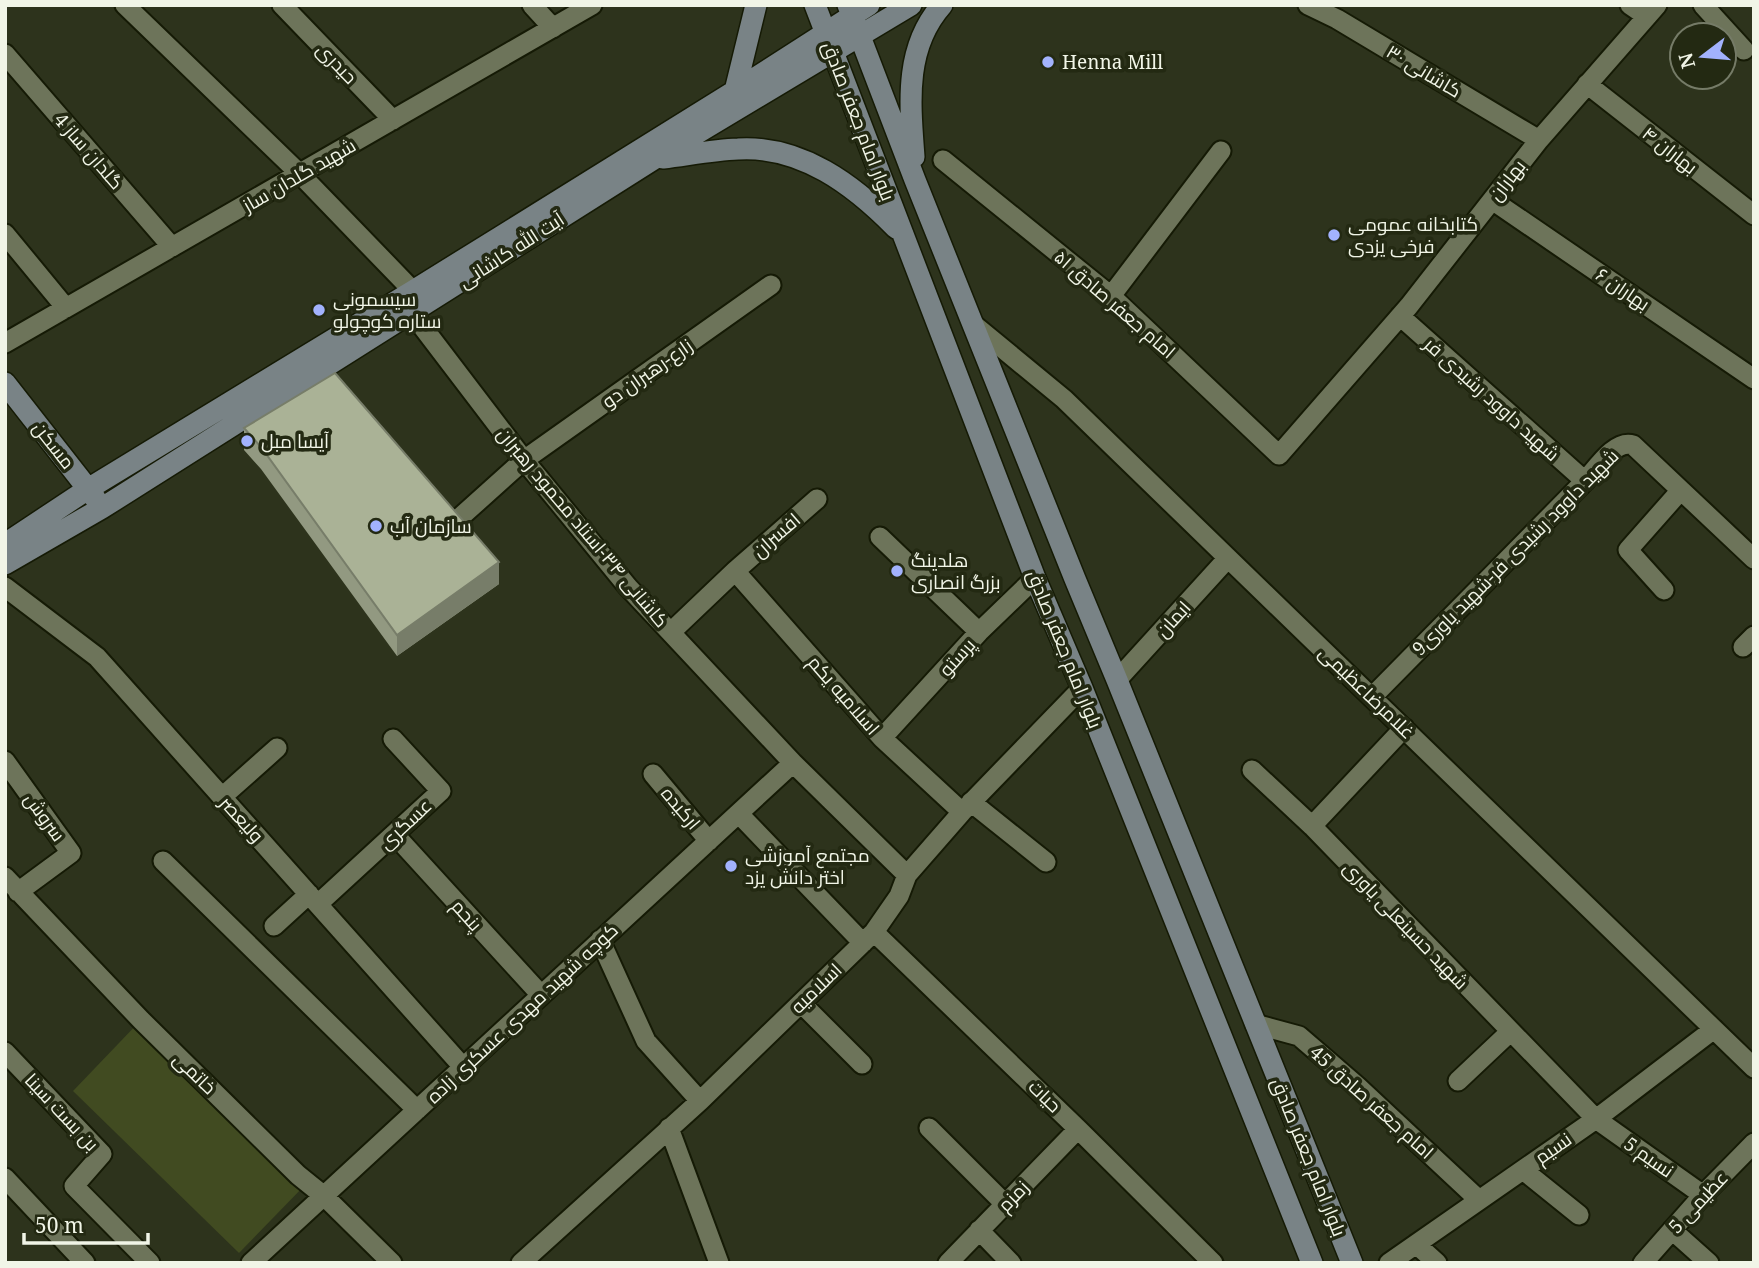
<svg xmlns="http://www.w3.org/2000/svg" width="1759" height="1268" font-family="'Noto Serif',Cairo,serif">
	<style>
		.green { fill: #414b21 }
		.lines { fill: none; stroke-linecap: round; stroke-linejoin: round }
		.street-casing { stroke: #151a05; stroke-width: 23 }
		.secondary-casing { stroke: #151a05; stroke-width: 24 }
		.street { stroke: #6d745a; stroke-width: 19 }
		.secondary { stroke: #798386; stroke-width: 21 }
		.wall { fill: #929981 }
		.shaded-wall { fill: #777d69 }
		.building { fill: #aab296; stroke: #777d69; stroke-width: 2 }
		.poi-dot { fill: #a2b2fd; stroke: #232912; stroke-width: 2.5 }
		.labels { text-anchor: middle; stroke-width: 7; stroke-linejoin: round; paint-order: stroke }
		.poi-label { font-size: 19px; fill: #f1f5e7; stroke: #232912; text-anchor: start }
		.street-label { font-size: 19px; fill: #f1f5e7; stroke: #232912 }
	</style>
	<rect width="100%" height="100%" fill="#2d331c"/>
	<path class="green" d="M141 1020 307 1183 239 1253 73 1091Z"/>
	<g class="lines">
		<defs>
			<path id="street" d="M125 5 300 174 413 291
				M282 5 393 120
				M532 5 553 28
				M1308 5 1337 19 1539 140
				M1630 5 1646 16
				M1703 5 1744 50
				M5 54 172 247
				M1587 84 1754 215
				M943 160 1111 296 1279 455 1409 306 1539 140 1657 5
				M1492 200 1754 379
				M5 234 66 308
				M1111 296 1221 151
				M412 313 524 460 628 587 793 763 907 875
				M1400 316 1585 481
				M973 324 1064 399 1754 1068
				M5 343 592 5
				M456 521 524 460 771 285
				M880 537 979 632
				M735 571 882 738 962 812
				M5 587 97 657 463 1067
				M1664 590 1628 550 1681 490
				M671 632 735 571 817 499
				M1743 647 1754 636
				M1117 680 1228 558
				M1372 697 1585 481C1596 469 1615 439 1633 445L1754 559
				M1404 728 1312 826 1596 1119 1703 1195
				M882 738 979 632 1035 578
				M5 761 71 853 18 892
				M1252 770 1312 826
				M653 774 709 841
				M222 797 277 748
				M971 802 1046 862
				M739 814 863 943
				M394 834 541 995
				M163 861 417 1110
				M5 877 141 1020 298 1175 324 1196 392 1263
				M318 904 441 791 393 739
				M274 926 309 894
				M874 932 1078 1129 1213 1263
				M600 940 646 1041 700 1101
				M801 1003 862 1064
				M1255 1024 1299 1036 1357 1086 1479 1200
				M5 1052 102 1154 74 1186 150 1263
				M1458 1081 1510 1032
				M669 1128 719 1263
				M929 1128 1005 1204
				M1523 1170 1579 1215
				M5 1178 85 1263
				M979 1230 1011 1263
				M1672 1230 1709 1263
				M1416 1244 1437 1263
				M251 1263 793 763
				M521 1263 700 1101 874 932 899 896 907 875 962 812 1082 688
				M948 1263 1078 1129
				M1389 1263 1596 1119 1714 1029
				M1643 1263 1703 1195 1754 1143"/>
			<path id="secondary" d="M815 5 1035 578 1082 688 1312 1263
				M848 5 915 180 1075 579 1117 680 1352 1263
				M735 91 756 5
				M914 157C910 103 904 48 942 5
				M663 158C688 155 713 150 738 149 801 145 854 185 896 228
				M5 383 95 498
				M5 544 88 489 413 291 735 91 869 5
				M5 564 102 508 654 159 911 5"/>
		</defs>
		<use href="#street" class="street-casing"/>
		<use href="#secondary" class="secondary-casing"/>
		<use href="#street" class="street"/>
		<use href="#secondary" class="secondary"/>
	</g>
	<path class="wall" d="M244 428 499 584 397 656 261 469 244 450Z"/>
	<path class="shaded-wall" d="M499 562V584L397 656V635Z"/>
	<path class="building" d="M335 373 499 562 397 635 261 447 244 428Z"/>
	<g class="poi-dot">
		<circle cx="1048" cy="62" r="7"/>
		<circle cx="1334" cy="235" r="7"/>
		<circle cx="319" cy="310" r="7"/>
		<circle cx="247" cy="441" r="7"/>
		<circle cx="376" cy="526" r="7"/>
		<circle cx="897" cy="571" r="7"/>
		<circle cx="731" cy="866" r="7"/>
	</g>
	<g class="labels">
		<g class="poi-label">
			<text x="1062" y="69">Henna Mill</text>
			<text x="1348" y="231">کتابخانه عمومی<tspan x="1348" dy="22">فرخی یزدی</tspan></text>
			<text x="333" y="306">سیسمونی<tspan x="333" dy="22">ستاره کوچولو</tspan></text>
			<text x="261" y="448">آیسا مبل</text>
			<text x="390" y="533">سازمان آب</text>
			<text x="911" y="567">هلدینگ<tspan x="911" dy="22">بزرگ انصاری</tspan></text>
			<text x="745" y="862">مجتمع آموزشی<tspan x="745" dy="22">اختر دانش یزد</tspan></text>
		</g>
		<g class="street-label">
			<text transform="translate(337 63) rotate(46)" y="7">حیدری</text>
			<text transform="translate(1424 71) rotate(31)" y="7">کاشانی ۳۰</text>
			<text transform="translate(859 121) rotate(69)" y="7">بلوار امام جعفر صادق</text>
			<text transform="translate(1670 150) rotate(38)" y="7">بهاران ۴</text>
			<text transform="translate(89 151) rotate(49)" y="7">گلدان ساز 4</text>
			<text transform="translate(299 175) rotate(-30)" y="7">شهید گلدان ساز</text>
			<text transform="translate(1507 180) rotate(-52)" y="7">بهاران</text>
			<text transform="translate(511 250) rotate(-33)" y="7">آیت الله کاشانی</text>
			<text transform="translate(1623 289) rotate(34)" y="7">بهاران ۶</text>
			<text transform="translate(1115 304) rotate(41)" y="7">امام جعفر صادق ۵۱</text>
			<text transform="translate(647 373) rotate(-35)" y="7">زارع-رهبران دو</text>
			<text transform="translate(1492 399) rotate(42)" y="7">شهید داوود رشیدی فر</text>
			<text transform="translate(54 445) rotate(52)" y="7">مسکن</text>
			<text transform="translate(583 527) rotate(50)" y="7">کاشانی ۳۴-استاد محمود رهبران</text>
			<text transform="translate(776 535) rotate(-41)" y="7">افسران</text>
			<text transform="translate(1515 552) rotate(-45)" y="7">شهید داوود رشیدی فر-شهید یاوری9</text>
			<text transform="translate(1173 619) rotate(-48)" y="7">ایمان</text>
			<text transform="translate(1065 649) rotate(68)" y="7">بلوار امام جعفر صادق</text>
			<text transform="translate(957 657) rotate(-48)" y="7">پرستو</text>
			<text transform="translate(1367 692) rotate(44)" y="7">غلامرضاعظیمی</text>
			<text transform="translate(844 695) rotate(49)" y="7">اسلامیه یکم</text>
			<text transform="translate(681 808) rotate(50)" y="7">ارکیده</text>
			<text transform="translate(45 817) rotate(54)" y="7">سروش</text>
			<text transform="translate(242 819) rotate(48)" y="7">ولیعصر</text>
			<text transform="translate(405 824) rotate(-43)" y="7">عسگری</text>
			<text transform="translate(467 915) rotate(48)" y="7">پنجم</text>
			<text transform="translate(1406 925) rotate(46)" y="7">شهید حسینعلی یاوری</text>
			<text transform="translate(816 988) rotate(-44)" y="7">اسلامیه</text>
			<text transform="translate(522 1013) rotate(-43)" y="7">کوچه شهید مهدی عسکری زاده</text>
			<text transform="translate(195 1073) rotate(44)" y="7">خاتمی</text>
			<text transform="translate(1045 1096) rotate(44)" y="7">حیات</text>
			<text transform="translate(1372 1102) rotate(42)" y="7">امام جعفر صادق 45</text>
			<text transform="translate(62 1112) rotate(47)" y="7">بن بست سینا</text>
			<text transform="translate(1553 1148) rotate(-35)" y="7">نسیم</text>
			<text transform="translate(1309 1157) rotate(68)" y="7">بلوار امام جعفر صادق</text>
			<text transform="translate(1649 1157) rotate(35)" y="7">نسیم 5</text>
			<text transform="translate(1013 1196) rotate(-46)" y="7">زمزم</text>
			<text transform="translate(1698 1202) rotate(-47)" y="7">عظیمی 5</text>
		</g>
	</g>
	<rect width="1759" height="1268" fill="none" stroke="#f1f5e7" stroke-width="14"/>
	<g transform="translate(1703 56) rotate(254)"><circle r="33" fill="#232912" stroke="#757b67" stroke-width="2"/>
	<path d="M0-5L12 26L0 18L-12 26Z" fill="#a2b2fd"/>
	<text y="-10" font-size="19" font-weight="bold" text-anchor="middle" fill="#f1f5e7">N</text>
	</g>
	<path d="M24 1233v10h124v-10" fill="none" stroke="#f1f5e7" stroke-width="3.5"/>
	<text x="35" y="1233" font-size="21" fill="#f1f5e7" stroke="#232912" stroke-width="5" paint-order="stroke">50 m</text>
</svg>
